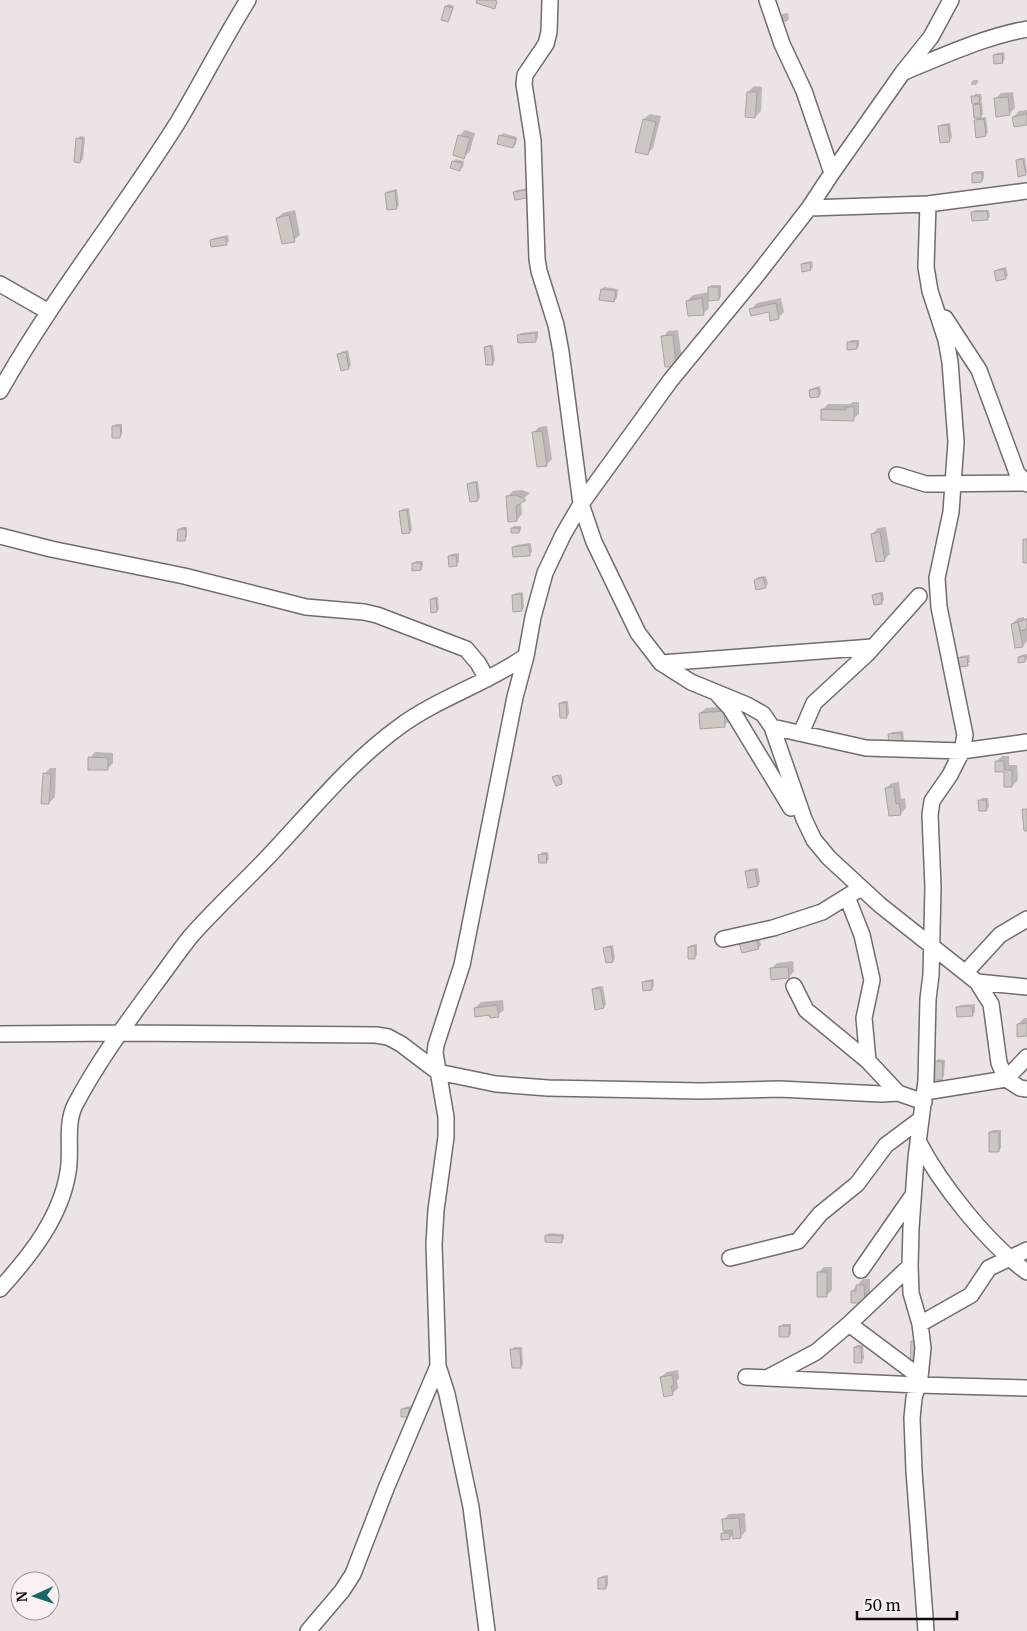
<svg xmlns="http://www.w3.org/2000/svg" width="1027" height="1631" font-family="Merriweather,serif">
	<style>
		.shadow { fill: #0003 }
		.building { fill: #cdc7c3; stroke: #a9a3a0 }
		.lines { fill: none; stroke-linecap: round; stroke-linejoin: round }
		.minor-casing { stroke: #726c6b; stroke-width: 18 }
		.minor { stroke: #fff; stroke-width: 15 }
	</style>
	<rect width="100%" height="100%" fill="#ece4e4"/>
	<path class="shadow" d="M449 4 454 6 450 18 448 21 446 6Z
		M788 13 789 19 786 22H780V17L782 14Z
		M1004 52 1005 59 1002 62 994 55 997 53Z
		M973 80H978V82L976 85H971V83Z
		M754 86 762 87 761 111 755 117 748 92Z
		M1013 92 1015 108 1009 114 995 99 1001 93Z
		M975 94H981L982 100 979 103 982 102 983 114 980 118 986 117 988 133 985 135 975 120 979 117 975 105 978 102 973 97Z
		M1027 110V124L1013 117 1019 111Z
		M650 114 661 116 653 148 647 154 644 119Z
		M950 123 952 138 949 140 940 126 942 124Z
		M465 130 475 133 470 151 464 157 460 135Z
		M503 133 517 137 516 144 513 147 500 136Z
		M80 136 85 137 83 159 80 162 78 139Z
		M1020 158H1025L1027 172 1025 174 1017 161Z
		M456 159 464 161 463 167 460 169 453 161Z
		M975 171H984V178L982 181 973 174Z
		M534 187 516 199 515 192 517 190Z
		M397 189 399 205 396 208 386 193 388 191Z
		M295 210 300 235 294 240 277 218 283 213Z
		M975 210H989L990 217 987 219 972 213Z
		M228 235 229 241 226 244 211 240 214 238Z
		M812 261 813 267 810 269 802 264 805 262Z
		M1006 267 1008 276 1005 278 995 271 998 269Z
		M712 285H721V297L718 299H708L709 308 703 314 687 301 693 295 710 292 709 287Z
		M604 287 618 289 617 298 614 301 602 290Z
		M781 298 784 312 778 318 770 311 751 309 757 303Z
		M678 330 682 359 676 365 663 337 668 331Z
		M538 331V338L536 340 519 335 521 333Z
		M851 340H859V346L857 348 848 343Z
		M488 345H493L495 361 492 364 485 348Z
		M348 350 351 365 349 368 339 354 341 352Z
		M820 386 821 393 819 396 810 390 813 388Z
		M853 402H859V414L853 419 822 410 828 404H850Z
		M116 424H122V434L120 437 114 427Z
		M547 426 552 459 546 465 533 433 539 427Z
		M478 481 480 498 477 500 469 484 471 482Z
		M522 490 530 493 521 501 522 514 517 520 507 497 513 491Z
		M409 508 412 530 410 532 400 511 403 509Z
		M514 526H521V530L519 532 512 528Z
		M182 527H187V537L184 540 180 529Z
		M886 527 890 554 884 560 872 534 878 528Z
		M531 543 532 552 529 554 514 547 516 545Z
		M459 553V562L457 564 449 556 452 554Z
		M416 561H423V566L421 569 413 564Z
		M766 576 768 584 765 587 755 580 758 577Z
		M523 592 524 607 522 610 513 595 516 593Z
		M883 592 884 600 882 602 873 595 876 593Z
		M434 597H438L439 609 437 611 431 599Z
		M1024 617V619L1027 618V641L1023 646 1012 624 1018 618Z
		M1027 654V659L1025 661 1019 657 1021 655Z
		M969 655 970 662 967 664 958 658 961 656Z
		M563 701H568L569 714 566 717 561 703Z
		M729 706 730 720 724 726 700 713 706 708Z
		M903 731 904 739 901 742 889 735 892 732Z
		M95 752 113 753V763L107 769 90 758Z
		M1002 756H1009V765H1017L1018 780 1012 786 1005 771H997V761Z
		M50 768H56L55 797 49 803 44 774Z
		M561 774 563 781 561 783 554 778Z
		M899 782 901 799 905 798 906 808 900 814 886 788 892 783Z
		M982 798H988L989 807 987 809 980 801Z
		M542 852H548L549 859 546 862 540 855Z
		M758 868 760 882 758 885 746 872 749 869Z
		M759 937 761 945 758 948 742 952Z
		M697 944V955L695 957 689 947 691 945Z
		M613 945 615 959 612 961 605 948 607 946Z
		M793 961 794 971 789 977 771 969 777 963Z
		M654 979V986L652 989 644 983 646 980Z
		M603 986 606 1005 603 1007 593 990 596 987Z
		M503 1000 504 1010 498 1015 475 1008 481 1002Z
		M975 1004V1012L973 1014 958 1008 960 1005Z
		M1024 1018H1027V1035L1018 1024Z
		M938 1059 945 1060 944 1076 941 1079 936 1062Z
		M993 1130H1001V1148L998 1151 990 1132Z
		M549 1233 564 1234V1239L561 1241 546 1236Z
		M824 1267H832V1290L826 1296 819 1272Z
		M863 1279H870V1296L864 1301 852 1291Z
		M783 1324H791V1334L789 1336 780 1326Z
		M857 1345H863L864 1359 861 1361 855 1347Z
		M514 1347H522L523 1364 521 1367 512 1350Z
		M678 1370 679 1378 677 1381 678 1388 672 1394 661 1377 667 1372Z
		M411 1406V1413L408 1416 402 1409 405 1407Z
		M745 1513 746 1531 740 1537 734 1534 730 1538 722 1533 724 1531 723 1520 729 1514Z
		M608 1575V1585L606 1587 599 1578 602 1576Z"/>
	<path class="building" d="M477 0H494L497 1 495 9 476 3Z
		M445 6 453 8 448 22 441 20Z
		M1002 54 1003 63 994 64 993 55Z
		M747 92H757L755 118 745 117Z
		M971 96H979L980 103 972 104Z
		M1008 97 1010 115 996 117 994 98Z
		M980 104 981 118H974L973 105Z
		M1027 114V125L1014 127 1012 117Z
		M643 119 656 122 648 155 635 152Z
		M984 119 986 136 976 138 974 120Z
		M948 125 950 142 940 143 938 126Z
		M458 135 470 138 464 159 453 155Z
		M499 135 516 139 513 148 497 144Z
		M76 138 83 139 80 163 74 162Z
		M1023 159 1026 175 1018 177 1016 160Z
		M452 161 462 163 460 171 450 168Z
		M972 173H982V182L972 183Z
		M532 189 533 197 515 200 513 192Z
		M395 191 397 209 387 210 385 193Z
		M987 211 988 220 972 221 971 212Z
		M289 215 295 242 282 244 276 218Z
		M225 237 227 245 211 247 210 240Z
		M810 263 811 270 802 272 801 264Z
		M1004 269 1006 279 996 281 994 271Z
		M708 287H719V300L708 301Z
		M601 289 616 291 614 302 599 300Z
		M702 298 704 315 688 316 686 301Z
		M776 303 779 319 770 321 769 312 751 316 749 309Z
		M536 333V342L518 343 517 335Z
		M673 335 676 366 665 367 661 336Z
		M847 342H857V349L847 350Z
		M491 346 493 365H486L484 347Z
		M346 352 349 369 341 371 337 354Z
		M818 388 819 397 810 398 809 390Z
		M846 407H854V421L821 420V409L846 410Z
		M112 426H121L120 438H112Z
		M542 431 547 466 537 467 532 432Z
		M476 482 478 501 470 502 467 484Z
		M516 495 526 500 516 506 517 521 508 522 506 496Z
		M407 510 410 533 402 534 399 511Z
		M511 528H519V533H511Z
		M178 529H186L185 541H177Z
		M880 532 885 561 876 562 871 534Z
		M1023 539H1027V563H1023Z
		M529 545 530 556 513 557 512 547Z
		M456 555 457 566 449 567 448 556Z
		M412 563H421V570L412 571Z
		M763 577 766 588 756 590 754 580Z
		M881 593 882 604 874 605 872 595Z
		M521 594 522 611 513 612 512 595Z
		M430 599H436L437 612 431 613Z
		M1027 619V629L1021 631 1018 622Z
		M1018 622 1023 647 1015 648 1011 624Z
		M1025 656V662L1018 663V657Z
		M967 657 968 666 958 667 957 658Z
		M559 703H566L567 718H560Z
		M724 711 725 727 700 729 699 713Z
		M901 733 902 743 889 744 888 734Z
		M88 757 108 758V770H88Z
		M995 761H1004V770H1012V787H1004V772H995Z
		M43 773 51 774 49 804H41Z
		M558 775 562 784 556 786 552 777Z
		M894 787 896 804 899 803 901 815 889 816 885 788Z
		M978 800H986L987 811H979Z
		M1022 809H1027V831H1024Z
		M546 854 547 863H539L538 855Z
		M755 870 758 886 748 888 745 871Z
		M756 939 759 949 742 953 739 943Z
		M695 946V959H688V947Z
		M611 947 613 962 606 963 603 948Z
		M788 967 789 978 771 980 770 968Z
		M652 981V990L643 991 642 982Z
		M600 988 604 1008 595 1010 592 989Z
		M497 1005 499 1017 490 1018 489 1015 475 1017 474 1008Z
		M972 1006 973 1016 957 1017 956 1007Z
		M1027 1023V1036L1017 1037V1024Z
		M934 1061 943 1062 942 1080H934Z
		M989 1132H999V1152H989Z
		M545 1235 562 1236V1243L545 1242Z
		M817 1272H827V1297H817Z
		M856 1285H864L865 1303H851V1291H856Z
		M779 1326H789V1337H779Z
		M911 1341H919V1368H910Z
		M854 1347H861L862 1363H854Z
		M510 1349H520L521 1368H512Z
		M672 1375 674 1385 671 1386 673 1395 664 1397 660 1377Z
		M409 1408V1417H401V1409Z
		M739 1518 741 1538 733 1539 732 1530 723 1531 722 1519Z
		M721 1533H730V1539L721 1540Z
		M606 1577V1589H598V1578Z"/>
	<g class="lines">
		<defs>
			<path id="minor" d="M550 0 549 32 546 44 525 75 524 84 533 141 537 259 539 271 556 325 561 352 581 504 594 542 638 633 661 663 691 682 747 705 763 714 772 727 804 819 814 840 829 858 880 905 977 982 991 1004 999 1063 1006 1079 1020 1088 1027 1089
				M767 0 782 44 804 91 832 173
				M904 72C945 55 984 37 1027 29
				M809 208 928 204 1027 191
				M0 284 49 312
				M945 318 979 370 1017 473 1027 484
				M0 391C53 297 121 213 178 122 202 82 223 40 248 0
				M897 475 926 484 1027 483
				M0 536 51 549 184 576 306 607 364 612 377 615 466 649 478 663 487 679
				M661 663 873 647
				M719 696 731 709 791 808
				M772 727 866 748 962 751 1027 742
				M801 733 814 703 867 654 919 596
				M849 902 862 935 872 980 864 1018 868 1061 898 1093
				M723 939 773 928 822 912 856 891
				M966 972 1000 935 1027 919
				M977 982 1027 987
				M794 986 806 1010 868 1061
				M0 1034 120 1033 376 1035 388 1037 401 1044 438 1072 496 1084 548 1088 701 1091 779 1089 881 1094 898 1093 924 1102
				M925 1092 1006 1079 1027 1057
				M918 1141C941 1185 987 1243 1027 1272
				M730 1258 798 1241 820 1214 857 1184 886 1145 921 1119
				M910 1266 849 1324 920 1377
				M861 1270 913 1195
				M0 1289C30 1256 61 1217 68 1172 72 1151 65 1125 75 1105 97 1063 125 1025 153 987 166 970 178 952 191 936 215 909 241 885 266 859 309 814 348 764 399 727 438 698 486 684 526 656
				M920 1324 971 1295 989 1268 1027 1250
				M746 1377 918 1385 1027 1388
				M767 1378 816 1352 849 1324
				M308 1631 342 1591 353 1574 387 1486 438 1366
				M487 1631 471 1507 447 1394 438 1366 434 1244 436 1210 446 1137V1117L435 1053 436 1045 462 965 515 697 526 656 533 617 545 573 563 535 581 504 670 381 757 275 809 208 832 173 903 72 931 37 951 0
				M926 1631 914 1471 912 1418 914 1398 920 1377 923 1348 920 1324 911 1293 910 1266 911 1228 916 1158 926 1081 928 999 931 975 933 887 930 815 932 801 950 775 962 751 965 735 939 607 937 578 951 512 956 442 950 362 946 340 930 291 926 267 928 204"/>
		</defs>
		<use href="#minor" class="minor-casing"/>
		<use href="#minor" class="minor"/>
	</g>
	<g transform="translate(35 1596) rotate(267)"><circle r="24" fill="#f9f1f1" stroke="#9b9595"/>
	<path d="M0-4L9 19L0 12L-9 19Z" fill="#196765"/>
	<text y="-8" font-size="14" font-weight="bold" text-anchor="middle" fill="#0e0b0b">N</text>
	</g>
	<path d="M857 1611v8h100v-8" fill="none" stroke="#0e0b0b" stroke-width="2.5"/>
	<text x="864" y="1611" font-size="15" fill="#0e0b0b" stroke="#f9f1f1" stroke-width="4" paint-order="stroke">50 m</text>
</svg>
